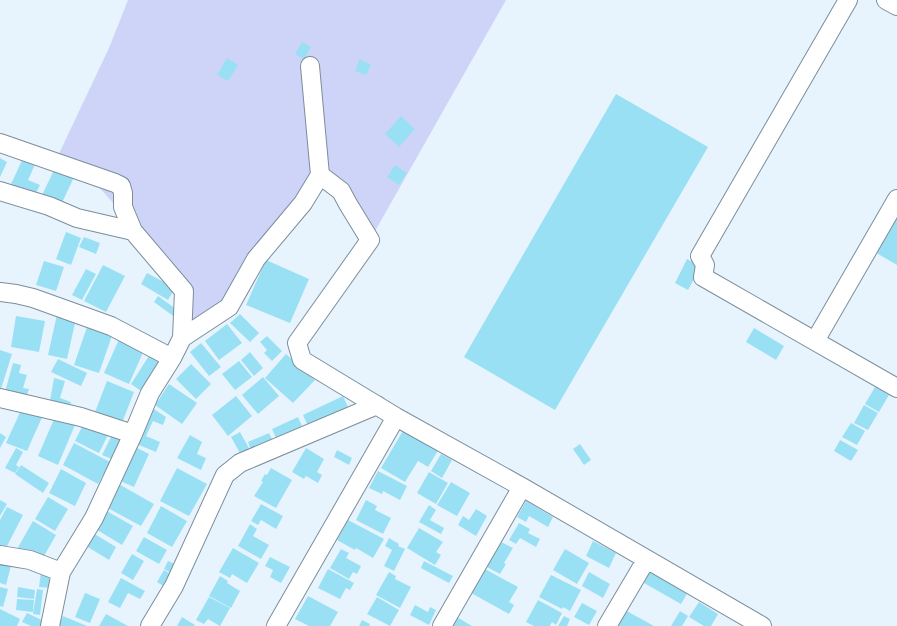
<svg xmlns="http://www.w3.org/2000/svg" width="897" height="626" font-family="'Playfair Display',serif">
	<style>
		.green { fill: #ced4f7 }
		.building { fill: #9ae0f5 }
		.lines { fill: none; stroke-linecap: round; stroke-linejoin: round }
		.street-casing { stroke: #7c8e9c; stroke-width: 20 }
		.street { stroke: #fff; stroke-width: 18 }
	</style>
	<rect width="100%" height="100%" fill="#e7f4fd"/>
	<path class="green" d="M128 0H506L370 240 319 175 229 307 199 328 188 315 133 225 88 175 55 162 109 48Z"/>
	<path class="building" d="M302 42 311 47 304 59 295 54Z
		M227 58 238 65 228 81 217 75Z
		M360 59 371 65 366 75 355 71Z
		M616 94 708 147 555 410 464 357Z
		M401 116 415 129 399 147 385 134Z
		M25 154 37 160 28 180 40 185 35 195 11 184Z
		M0 158 7 162 0 177Z
		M395 165 407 173 399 185 387 177Z
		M56 166 75 175 61 205 42 195Z
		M897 209V265L873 251Z
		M66 232 81 238 71 265 56 259Z
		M84 237 100 243 96 254 79 247Z
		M687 259 701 266 688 290 675 283Z
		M266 260 309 279 290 323 246 305Z
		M44 261 64 267 56 291 36 285Z
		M103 265 125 276 106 312 84 301Z
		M86 269 96 274 82 300 72 295Z
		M147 273 175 288 168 300 141 284Z
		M158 296 180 312 176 318 154 302Z
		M58 310 77 314 67 359 48 355Z
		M240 314 259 333 250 342 230 323Z
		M16 316 45 321 39 352 11 347Z
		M89 321 114 330 99 373 74 365Z
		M227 324 242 343 219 360 205 341Z
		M754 328 784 346 776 360 746 342Z
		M267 336 282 351 272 361 264 353 267 350 260 342Z
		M120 337 145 348 129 384 104 373Z
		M201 343 221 367 209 376 190 352Z
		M0 350 12 354 0 392Z
		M152 351 162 357 141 391 131 384Z
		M250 352 263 368 254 376 241 360Z
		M286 354 315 380 293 403 265 378Z
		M58 359 87 373 81 386 51 372Z
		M239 361 252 377 235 390 222 374Z
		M13 363 21 365 19 373 27 375 23 388 29 389 26 398 5 392Z
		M191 364 211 384 196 399 176 379Z
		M263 377 279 396 258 414 242 395Z
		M54 378 65 381 60 398 71 402 68 413 49 406Z
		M107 381 134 392 122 423 95 412Z
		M169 384 197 403 182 424 155 405Z
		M875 387 889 395 879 412 865 404Z
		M236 396 252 416 228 436 212 415Z
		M343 396 348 407 308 426 303 415Z
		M864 405 878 413 868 430 854 423Z
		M149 406 166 417 163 425 153 421 146 436 160 442 156 452 134 443Z
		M22 408 43 415 27 451 6 443Z
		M55 417 75 425 58 465 38 456Z
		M298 417 302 426 276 438 272 429Z
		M85 421 109 433 99 453 75 441Z
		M851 423 865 431 857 445 842 437Z
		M404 429 439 449 428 467 418 461 405 482 381 468Z
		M240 432 250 450 241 455 231 437Z
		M0 433 6 437 0 448Z
		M113 433 123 438 114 460 102 455Z
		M269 433 273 441 251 450 248 442Z
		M190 435 202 442 197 454 206 458 201 470 177 458Z
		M840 440 858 450 851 461 834 451Z
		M74 443 110 462 98 484 63 465Z
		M580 444 591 460 584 465 573 449Z
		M133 446 149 454 134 487 118 480Z
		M16 448 23 452 16 465 19 467 15 473 5 468Z
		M306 448 324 459 317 472 322 475 318 483 306 476 304 479 292 472Z
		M337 450 352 458 349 465 334 457Z
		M441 454 452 460 442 478 431 471Z
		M21 465 49 483 43 493 15 474Z
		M177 468 207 484 189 516 160 501Z
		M271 468 292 480 276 508 254 496 263 482 261 481 265 474 267 475Z
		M61 469 86 483 75 506 49 493Z
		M378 471 407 486 400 500 383 491 382 494 369 488Z
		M429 472 448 483 436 504 417 493Z
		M451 482 470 493 457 516 437 505Z
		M117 483 154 504 141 526 104 506Z
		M48 497 68 509 55 531 35 519Z
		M0 500 7 504 0 516Z
		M366 500 377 506 375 510 391 518 383 534 356 520Z
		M526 501 553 517 548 527 529 516 526 522 517 517Z
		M261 504 283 516 276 529 261 520 258 525 251 521Z
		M429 505 436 510 430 520 444 528 441 534 419 522Z
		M161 506 187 521 172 547 147 533Z
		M7 507 23 515 6 548 0 547V520Z
		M476 509 487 516 476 536 458 525 463 516 469 520Z
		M105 510 133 526 122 545 94 528Z
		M348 520 384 539 373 558 356 548 355 550 337 540Z
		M33 521 56 535 44 556 16 551Z
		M519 523 530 529 528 533 540 539 536 547 520 538 516 544 509 540Z
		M250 524 257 529 253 536 269 545 261 559 238 546Z
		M419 528 443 542 436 552 441 555 435 565 407 548Z
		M93 533 116 547 109 560 86 546Z
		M144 537 167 550 159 564 136 551Z
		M389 538 399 544 398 546 405 549 394 571 384 566 392 550 385 546Z
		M499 541 513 548 504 563 506 564 500 574 485 566Z
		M593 541 616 553 609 568 586 556Z
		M233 548 259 563 247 583 232 574 230 578 219 572Z
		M341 549 349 553 346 558 361 566 357 574 353 572 349 579 330 568Z
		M565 549 589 563 577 584 553 570Z
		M132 554 144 561 133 580 121 573Z
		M270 557 290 567 281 583 270 577 273 570 265 566Z
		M168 561 177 565 173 574 164 569Z
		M424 561 453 576 449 583 421 568Z
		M0 562H12L6 585 0 583Z
		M644 568 688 592 681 604 637 579Z
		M328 569 354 583 350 590 346 588 340 599 318 588Z
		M485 569 518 587 509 602 514 605 509 614 471 593Z
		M164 570 172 575 165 587 157 582Z
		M41 572 52 573 51 588 39 587Z
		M389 572 396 576 395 579 411 587 400 608 376 595Z
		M589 572 610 584 603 598 582 586Z
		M551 575 581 590 570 611 563 607 562 609 539 597Z
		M220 576 228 581 227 583 240 591 231 608 209 596Z
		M121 578 145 591 140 599 128 593 120 608 108 602Z
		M0 587 8 589 3 607 0 606Z
		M18 587 35 590 34 599 17 597Z
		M37 589 43 590 40 615 33 614Z
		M85 593 100 599 90 623 75 617Z
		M308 596 338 612 330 626H309L295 619Z
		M209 597 230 608 220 626 208 619 204 624 196 620Z
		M377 597 399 610 390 626 367 614Z
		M17 599 34 600 33 612 16 610Z
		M538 600 562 613 556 625 552 622 550 626H534L526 622Z
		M699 602 718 614 711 626H704L689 617Z
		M582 603 597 611 589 625 574 617Z
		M415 605 428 612 430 607 436 610 429 625 410 615Z
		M0 609 20 619 17 626H0Z
		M623 609 654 626H614Z
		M680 611 688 616 682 626H671Z
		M27 613 44 621 42 626H31L22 622Z
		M106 614 128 626H99Z
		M63 616 87 626H59Z
		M455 616 472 626H449Z
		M564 616 570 619 567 626H558Z
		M182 617 195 625 194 626H177Z
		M362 620 370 624 369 626H359Z"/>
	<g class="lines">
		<defs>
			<path id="street" d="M848 0 700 256 705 265 703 277 897 388
				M886 0 897 6
				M0 143 115 183 121 186 123 193V207L133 231 184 291 182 338
				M320 175 341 191 348 204 370 240 297 343 302 360 396 417 522 487 762 626
				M0 191 49 206 77 218 133 231
				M0 292 16 294 33 298 111 326 172 358
				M815 341 897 199
				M0 398 81 417 133 434
				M0 555 30 560 61 572
				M50 626 61 572 94 518 133 434 150 393 172 358 182 338 229 307 256 259 303 203 320 175 310 66
				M150 626 174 586 225 475 240 463 377 405
				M276 626 396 417
				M442 626 522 487
				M607 626 646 560"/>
		</defs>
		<use href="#street" class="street-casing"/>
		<use href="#street" class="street"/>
	</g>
</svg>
